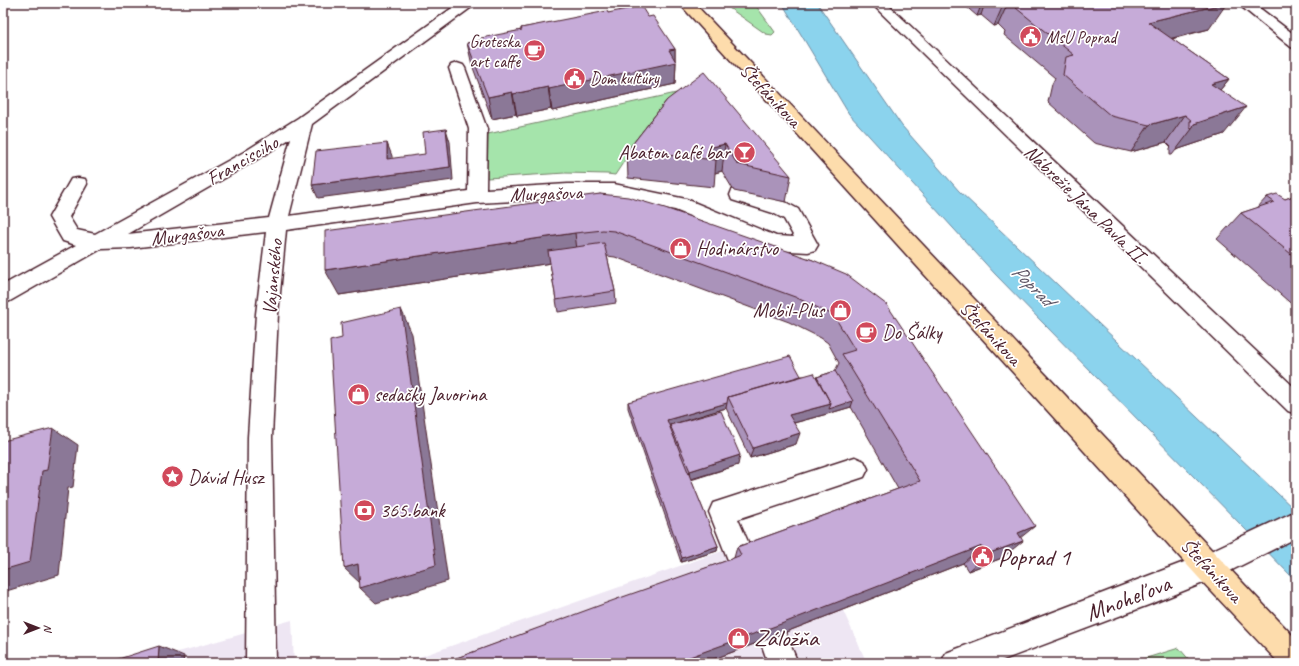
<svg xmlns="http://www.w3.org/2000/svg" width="1299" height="666" font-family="Caveat,sans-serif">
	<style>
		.built { fill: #eee6f3 }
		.green { fill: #a5e4ab; stroke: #78826b }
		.water { fill: #8bd3ed; stroke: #718b9f }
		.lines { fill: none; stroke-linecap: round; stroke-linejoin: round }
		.minor-casing { stroke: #4a1f2b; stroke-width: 3 }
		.major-casing { stroke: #4a1f2b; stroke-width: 3 }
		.minor { fill: #fff; fill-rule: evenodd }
		.major { fill: #fddcac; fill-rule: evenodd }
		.wall { fill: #aa93ba; stroke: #4a1f2b }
		.shaded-wall { fill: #8b7897; stroke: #4a1f2b }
		.building { fill: #c6abd8; stroke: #4a1f2b }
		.labels { text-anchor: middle; stroke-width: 3.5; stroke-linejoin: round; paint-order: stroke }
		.far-poi-label { font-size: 17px; fill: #4a1f2b; stroke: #fff; text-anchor: start }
		.street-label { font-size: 20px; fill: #4a1f2b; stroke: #fff }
		.poi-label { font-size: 20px; fill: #4a1f2b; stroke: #fff; text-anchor: start }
		.water-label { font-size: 21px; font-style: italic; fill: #5e5565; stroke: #fff }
		.near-poi-label { font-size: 24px; fill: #4a1f2b; stroke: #fff; text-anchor: start }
		.near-street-label { font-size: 24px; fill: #4a1f2b; stroke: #fff }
	</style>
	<rect width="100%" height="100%" fill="#fff"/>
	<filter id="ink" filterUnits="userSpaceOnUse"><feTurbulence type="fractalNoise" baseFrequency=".025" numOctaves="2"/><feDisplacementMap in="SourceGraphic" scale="8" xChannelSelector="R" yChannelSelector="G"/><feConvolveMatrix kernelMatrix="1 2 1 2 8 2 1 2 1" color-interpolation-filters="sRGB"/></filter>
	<g filter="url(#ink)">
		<path class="built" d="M803 523 867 663H402Z
			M292 620 294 663H125L182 651Z"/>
		<path class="green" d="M722 3H754L775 32 772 35 766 34Z
			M690 90 648 125 615 175 607 174 565 173 487 178 488 134Z
			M1179 648 1192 663H1130Z"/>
		<path class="water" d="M782 3H817L902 126 959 191 1296 511V581L995 274 849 114Z"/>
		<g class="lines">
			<defs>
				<path id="minor" d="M459 3H475L473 6 312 124 289 216 468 191 469 129 449 68 451 65 457 63 463 65 465 68 487 129 486 189 568 184H614L686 199 776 236 794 237 784 219 773 213 732 200 730 195 732 190 739 188 787 203 798 209 818 245 815 250 808 252 774 250 675 210 614 198H568L477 203 286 230 278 314 272 437 276 663H246L248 437 256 314 266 232 131 248 101 249 10 301 3 303V285L76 245 63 241 49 217 71 179 78 178 85 179 87 184 69 217 77 230 95 234 244 152 298 118ZM291 138 269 218 128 234 256 160Z
					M871 3H886L1296 389V414L1288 411Z
					M1237 3H1253L1296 36V49L1291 47Z
					M855 457 864 461 868 469 864 477 738 519 756 560 752 570 742 574 732 570 709 512 713 503Z
					M1296 511V538L1218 577 1151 604 995 663H941L946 653 1200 556Z
					M773 623 783 627 798 663H768L759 637 763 627Z"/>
				<path id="major" d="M679 3H694L1296 639V663H1279L1198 577Z"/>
			</defs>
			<use href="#minor" class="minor-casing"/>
			<use href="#major" class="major-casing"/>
			<use href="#minor" class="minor"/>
			<use href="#major" class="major"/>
		</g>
		<path class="wall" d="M962 3H1058L1060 5 1209 29 1172 39 1229 79 1220 90 1224 134 1176 150 1172 155H1170V148L1171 147 1166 142 1131 152 1094 143 1048 102 1052 84 1055 78 1004 35 1005 32 998 25 994 26 981 15 977 16Z
			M608 13 648 17 675 49V60L676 62 675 84 552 111 551 109 517 116 516 114 492 119 472 65 467 43 482 40 521 30V28Z
			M667 100 791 176 786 202 734 191 722 171 715 173 714 187 628 178 627 151Z
			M600 194 813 260 1021 537 1002 558 968 571 963 563 773 637 703 663H443L734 558 737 547 898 489 851 407 827 414 794 423 796 444 750 458 726 408 669 425 670 428V425L738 465 691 480 718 546 717 551 681 562 628 408V402L802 376 817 377 835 371 839 363 828 343 821 338 789 322 615 257 607 256 615 291 616 303 558 312 550 263 339 295Z
			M1296 195V308L1217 239 1241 213 1257 208 1267 197 1285 199Z"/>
		<path class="shaded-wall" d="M982 3H985L981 15 977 16Z
			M1004 3H1008L998 25 994 26Z
			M1227 3 1209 29 1132 48 1148 22Z
			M675 49V62H676L675 84 552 111 549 89 669 50Z
			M1229 79 1208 105 1211 84Z
			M548 87 551 109 517 116 513 94Z
			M512 92 516 114 492 119 488 97Z
			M1246 107 1224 134 1176 150 1192 129 1194 124Z
			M1185 115 1166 142 1131 152 1149 125Z
			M446 129 450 142 453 180 318 198 312 185 450 167Z
			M387 143 392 156V172L387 159Z
			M725 144 722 171 715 173 716 160 708 148Z
			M575 233 578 259 339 295 325 270Z
			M401 309 412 334 448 581 376 603 360 588Z
			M853 401 851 407 827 414 786 425 789 415 831 404Z
			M727 403 726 408 667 426V420Z
			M53 428 78 445 73 487 68 488 59 575 3 592V570Z
			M800 433 796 444 750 458 753 448Z
			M740 455 738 465 688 480 690 471Z
			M1035 526 1014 543 1018 533Z
			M1023 541 1002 558 968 571 987 554Z
			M718 546 717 551 681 562 682 558Z
			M982 546 963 563 773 637 703 663H673Z
			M358 564 361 584 344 568Z
			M159 646 184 656 183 663H158Z"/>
		<path class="building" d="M1014 3H1058L1060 5 1069 3H1227L1148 22 1229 79 1211 84 1246 107 1194 124 1192 129 1190 128V121H1192L1185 115 1149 125 1111 116 1063 75 1066 57 1074 55 1016 8 1020 7Z
			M641 6 648 17 653 16 675 49 669 50 676 62 549 89 548 87 513 94 512 92 488 97 467 43 482 40 481 38 522 30 521 28 607 11 608 13Z
			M704 72 791 176 737 164 725 144 708 148 716 160 627 151 667 100Z
			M446 129 450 167 312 185 316 151 387 143V159L425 154 423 132Z
			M600 194 628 197 665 208 813 260 846 274 887 305 1035 526 1018 533 1023 541 987 554 982 546 781 624 673 663H443L617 599 731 559 741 555 737 547 920 481 842 354 855 350 836 319 829 313 795 297 614 231 603 230 575 233 325 270V231Z
			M1277 194 1285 199 1296 195V258L1241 213 1274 202 1267 197Z
			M604 243 615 291 556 300 548 251Z
			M401 309 436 565 360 588 358 564 344 568 330 341 342 338 341 323Z
			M790 356 801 376 728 397 727 403 667 420 718 546 682 558 628 402Z
			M835 371 853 401 829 409 831 404 817 377Z
			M814 373 831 404 789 415 800 433 753 448 728 397Z
			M721 411 740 455 690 471 670 425Z
			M53 428 47 470 42 471 30 562 3 570V441Z
			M159 646 158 663H106Z"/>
	</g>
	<defs>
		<symbol id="civic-disc" viewBox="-11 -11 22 22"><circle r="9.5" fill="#d1495b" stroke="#fff"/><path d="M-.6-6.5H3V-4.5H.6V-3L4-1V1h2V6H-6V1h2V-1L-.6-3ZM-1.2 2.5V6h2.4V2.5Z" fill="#fff"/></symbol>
		<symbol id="cafe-disc" viewBox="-11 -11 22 22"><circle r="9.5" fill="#d1495b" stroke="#fff"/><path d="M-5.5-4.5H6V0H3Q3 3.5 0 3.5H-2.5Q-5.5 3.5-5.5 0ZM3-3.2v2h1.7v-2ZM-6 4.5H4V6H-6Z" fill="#fff"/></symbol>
		<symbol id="bar-disc" viewBox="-11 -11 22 22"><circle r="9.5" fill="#d1495b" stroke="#fff"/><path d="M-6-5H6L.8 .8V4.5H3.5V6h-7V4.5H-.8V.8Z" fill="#fff"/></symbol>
		<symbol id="shop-disc" viewBox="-11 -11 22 22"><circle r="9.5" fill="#d1495b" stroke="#fff"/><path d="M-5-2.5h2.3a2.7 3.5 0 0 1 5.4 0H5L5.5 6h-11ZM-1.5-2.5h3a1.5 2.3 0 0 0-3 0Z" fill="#fff"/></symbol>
		<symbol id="sight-disc" viewBox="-11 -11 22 22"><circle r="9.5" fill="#d1495b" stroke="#fff"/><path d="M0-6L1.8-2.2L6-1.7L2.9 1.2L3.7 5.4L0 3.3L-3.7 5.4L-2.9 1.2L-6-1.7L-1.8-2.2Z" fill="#fff"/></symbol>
		<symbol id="bank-disc" viewBox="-11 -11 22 22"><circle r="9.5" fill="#d1495b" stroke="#fff"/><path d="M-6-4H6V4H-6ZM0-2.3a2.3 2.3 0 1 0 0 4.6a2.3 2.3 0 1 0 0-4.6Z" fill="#fff"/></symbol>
	</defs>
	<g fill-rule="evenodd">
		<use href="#civic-disc" x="1018" y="24" width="25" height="25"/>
		<use href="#cafe-disc" x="522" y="38" width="25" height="25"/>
		<use href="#civic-disc" x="562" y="66" width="25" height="25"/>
		<use href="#bar-disc" x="732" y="140" width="25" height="25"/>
		<use href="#shop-disc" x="668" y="236" width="25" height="25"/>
		<use href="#shop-disc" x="828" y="298" width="25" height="25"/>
		<use href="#cafe-disc" x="854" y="320" width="25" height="25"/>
		<use href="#shop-disc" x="346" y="382" width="25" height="25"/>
		<use href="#sight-disc" x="160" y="464" width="25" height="25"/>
		<use href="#bank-disc" x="352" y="498" width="25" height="25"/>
		<use href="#civic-disc" x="970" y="544" width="25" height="25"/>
		<use href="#shop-disc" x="726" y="626" width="25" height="25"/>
	</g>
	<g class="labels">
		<g class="far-poi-label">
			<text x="1046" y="43">MsU Poprad</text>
			<text x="520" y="47" text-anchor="end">Groteska<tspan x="520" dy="20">art caffe</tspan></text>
			<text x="590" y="84">Dom kultúry</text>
		</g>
		<g class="street-label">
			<text transform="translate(771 95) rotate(47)" y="7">Štefánikova</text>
			<text transform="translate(242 160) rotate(-30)" y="7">Francisciho</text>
			<text transform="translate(546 193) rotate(-2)" y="7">Murgašova</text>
			<text transform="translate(1086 204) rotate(44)" y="7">Nábrežie Jána Pavla II.</text>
			<text transform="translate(187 234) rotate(-7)" y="7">Murgašova</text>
			<text transform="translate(272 277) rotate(-85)" y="7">Vajanského</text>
			<text transform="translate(991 333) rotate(47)" y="7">Štefánikova</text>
			<text transform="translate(1212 570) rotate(47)" y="7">Štefánikova</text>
		</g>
		<g class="poi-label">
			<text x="730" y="159" text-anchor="end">Abaton café bar</text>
			<text x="696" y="255">Hodinárstvo</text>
			<text x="824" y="317" text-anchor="end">Mobil-Plus</text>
			<text x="882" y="339">Do Šálky</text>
			<text x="374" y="401">sedačky Javorina</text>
			<text x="188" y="484">Dávid Husz</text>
			<text x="380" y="517">365.bank</text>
		</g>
		<g class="water-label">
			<text transform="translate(1033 285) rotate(45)" y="7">Poprad</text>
		</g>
		<g class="near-poi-label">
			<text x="998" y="565">Poprad 1</text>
			<text x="754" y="646">Záložňa</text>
		</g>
		<g class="near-street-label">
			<text transform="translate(1128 598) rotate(-21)" y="8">Mnoheľova</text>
		</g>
	</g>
	<rect width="1299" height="666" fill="none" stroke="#fff" stroke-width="16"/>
	<rect x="8" y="8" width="1283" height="650" fill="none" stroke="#4a1f2b" stroke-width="1.5" filter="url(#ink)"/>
	<g transform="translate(38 628) rotate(90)" stroke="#ffffff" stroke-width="3" paint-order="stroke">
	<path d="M0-3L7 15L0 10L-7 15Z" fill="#4a1f2b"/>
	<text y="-6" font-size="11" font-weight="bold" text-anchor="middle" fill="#4a1f2b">N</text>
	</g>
</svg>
